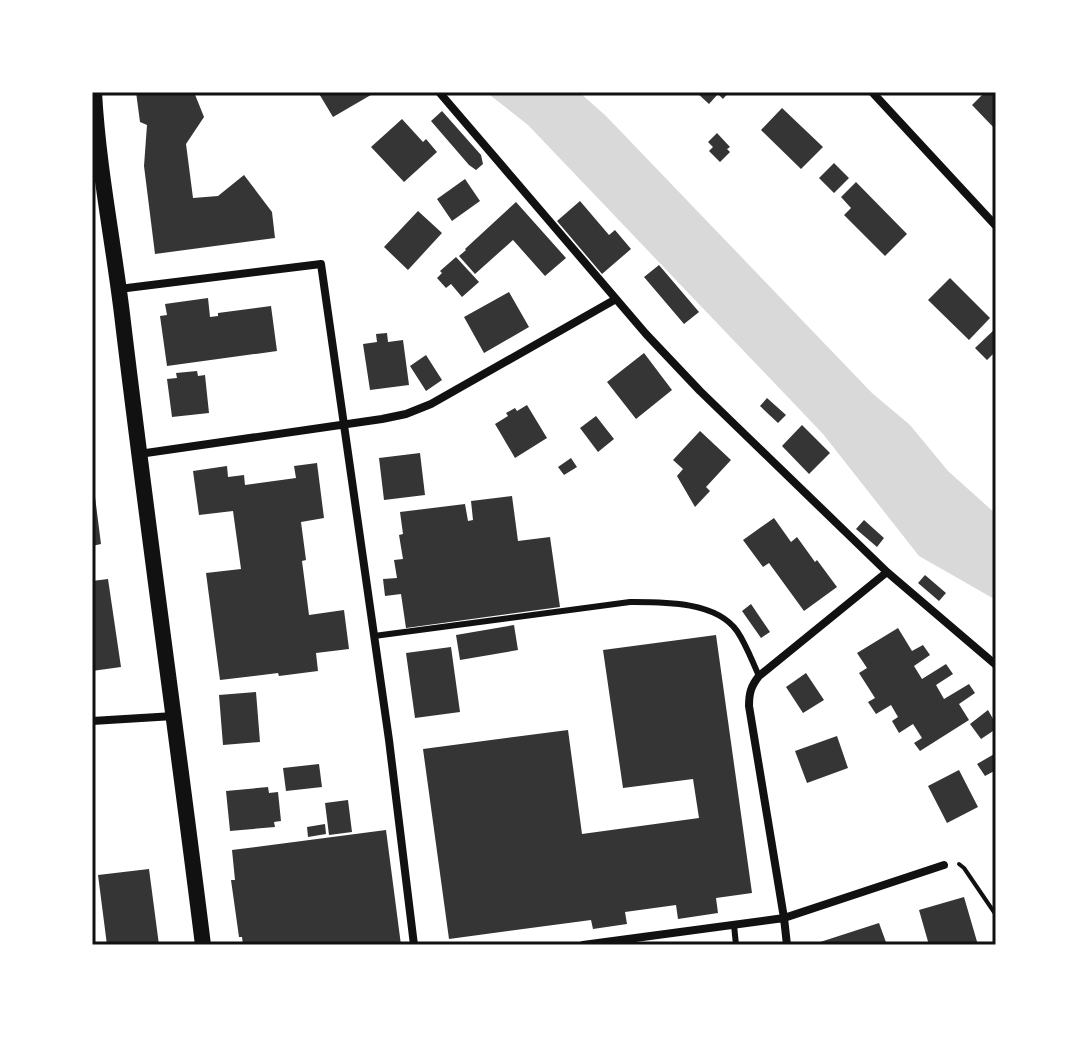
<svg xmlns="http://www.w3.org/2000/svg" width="1088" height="1037" font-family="Roboto,sans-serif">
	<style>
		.water { fill: #d9d9d9 }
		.building { fill: #353535 }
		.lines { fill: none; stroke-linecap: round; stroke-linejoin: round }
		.path { stroke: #111; stroke-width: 4 }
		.service { stroke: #111; stroke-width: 6 }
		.minor { stroke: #111; stroke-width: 8 }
		.secondary { stroke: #111; stroke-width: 16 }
		.neatline { fill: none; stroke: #111; stroke-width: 3 }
	</style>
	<rect width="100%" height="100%" fill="#fff"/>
	<path class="water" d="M486 92H579L606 116 872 393 910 425 948 471 996 514V600L919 556 823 434 528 125Z"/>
	<path class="building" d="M136 92H194L204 117 186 144 193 198 218 196 244 175 272 212 275 238 155 254 144 166 147 125 140 122Z
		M318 92H376L333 117Z
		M696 92H729L723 99 718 94 709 104Z
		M985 92H996V130L972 105Z
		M782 108 823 147 801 169 761 130Z
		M442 111 481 155 483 164 476 170 469 165 431 121Z
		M402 119 423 142 426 139 437 152 404 182 371 147Z
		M717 133 730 147 727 149 730 152 720 162 709 151 713 147 708 142Z
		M834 163 849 178 834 193 819 178Z
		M465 179 480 201 452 221 437 199Z
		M856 182 907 234 885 256 844 215 851 208 841 197Z
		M580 201 609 235 615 230 631 249 602 274 557 221Z
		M516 202 566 258 545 276 513 240 475 274 459 256 466 250 465 249Z
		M418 211 442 233 408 270 384 247Z
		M456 257 479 282 462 297 451 284 446 288 437 278 442 273 440 271Z
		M659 265 699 312 684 324 644 277Z
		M950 278 990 318 969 340 928 300Z
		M509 292 529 327 484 353 464 317Z
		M208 298 210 317 218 316V313L271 306 277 351 167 366 160 316 167 315 165 304Z
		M996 328V351L987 360 975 348Z
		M387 333 388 342 403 340 409 385 370 390 363 344 377 342 376 334Z
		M644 353 672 390 636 419 607 382Z
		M426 355 442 380 426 391 410 366Z
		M197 371 198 376 205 375 209 413 172 417 167 379 177 378 176 373Z
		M767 398 786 415 778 423 760 406Z
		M527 405 547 438 515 458 495 424 508 416 506 413 515 408 517 411Z
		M596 416 614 439 598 452 580 428Z
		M802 425 830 453 809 474 782 446Z
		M700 431 731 460 706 487 710 491 695 507 677 476 683 469 673 460Z
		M420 453 425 495 384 500 379 458Z
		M571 458 577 467 564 475 558 467Z
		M317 463 324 518 301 522 306 560 302 561 309 615 344 610 349 649 316 653 318 671 279 676 278 673 220 680 206 573 241 569 233 511 199 515 193 471 227 466 228 477 244 475 245 485 296 478 294 466Z
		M92 489H94L101 544 92 546Z
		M512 496 518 541 550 537 560 607 406 628 401 594 385 596 383 579 397 578 394 560 403 559 399 535 403 534 400 512 465 504 468 521 473 520 471 501Z
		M774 518 791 542 797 537 815 562 817 560 837 587 804 611 769 563 763 567 743 540Z
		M864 520 884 538 877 547 856 529Z
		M925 575 946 593 939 601 918 583Z
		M108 579 121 667 92 671V581Z
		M751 604 770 632 761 638 742 611Z
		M514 625 518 650 460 660 456 635Z
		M898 628 912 651 923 645 930 655 914 666 922 679 946 664 953 674 936 685 944 699 969 684 975 693 959 704 969 720 920 751 914 743 922 738 913 724 899 733 892 721 898 717 891 705 876 714 868 702 875 698 859 673 867 668 857 653Z
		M716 635 752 893 716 898 718 913 678 919 676 905 625 912 627 924 593 929 591 920 449 939 423 749 568 730 582 834 699 818 693 779 623 788 603 650Z
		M451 647 460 712 415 718 406 653Z
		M806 673 824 700 803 713 786 687Z
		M256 692 260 742 223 745 219 695Z
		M988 710 996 724V729L981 739 970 724Z
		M837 736 848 768 807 783 795 751Z
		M996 753V770L985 776 977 764Z
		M319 764 322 787 286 791 283 768Z
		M959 770 978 807 947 823 928 786Z
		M268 787 269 793 278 792 281 821 274 822 275 827 230 831 226 791Z
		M348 800 352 832 329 835 325 803Z
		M325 824 326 834 308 837 307 827Z
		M386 830 401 945H243L242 937H239L231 880H235L232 850Z
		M149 869 159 945H107L98 875Z
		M964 897 978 945H929L919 910Z
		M879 923 887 945H814V944Z"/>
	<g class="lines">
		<path class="path" d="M959 864 964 868 996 915"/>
		<path class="service" d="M374 636 630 602C663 602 716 601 737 631 746 644 752 661 759 676
			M734 925 736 945"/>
		<path class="minor" d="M439 92 646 334 700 391 887 572 996 665
			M872 92 996 226
			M119 289 321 264 389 740 414 945
			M139 454 382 419 406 414 431 404 616 299
			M92 721 174 716
			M583 945 784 918 944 865
			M787 945 784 918 749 706C749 693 751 686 759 676L887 572"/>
		<path class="secondary" d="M94 92C98 167 113 240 122 314 147 525 177 735 203 945"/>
	</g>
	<rect width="1088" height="1037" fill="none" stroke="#ffffff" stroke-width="188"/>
	<rect x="94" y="94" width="900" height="849" class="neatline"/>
</svg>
